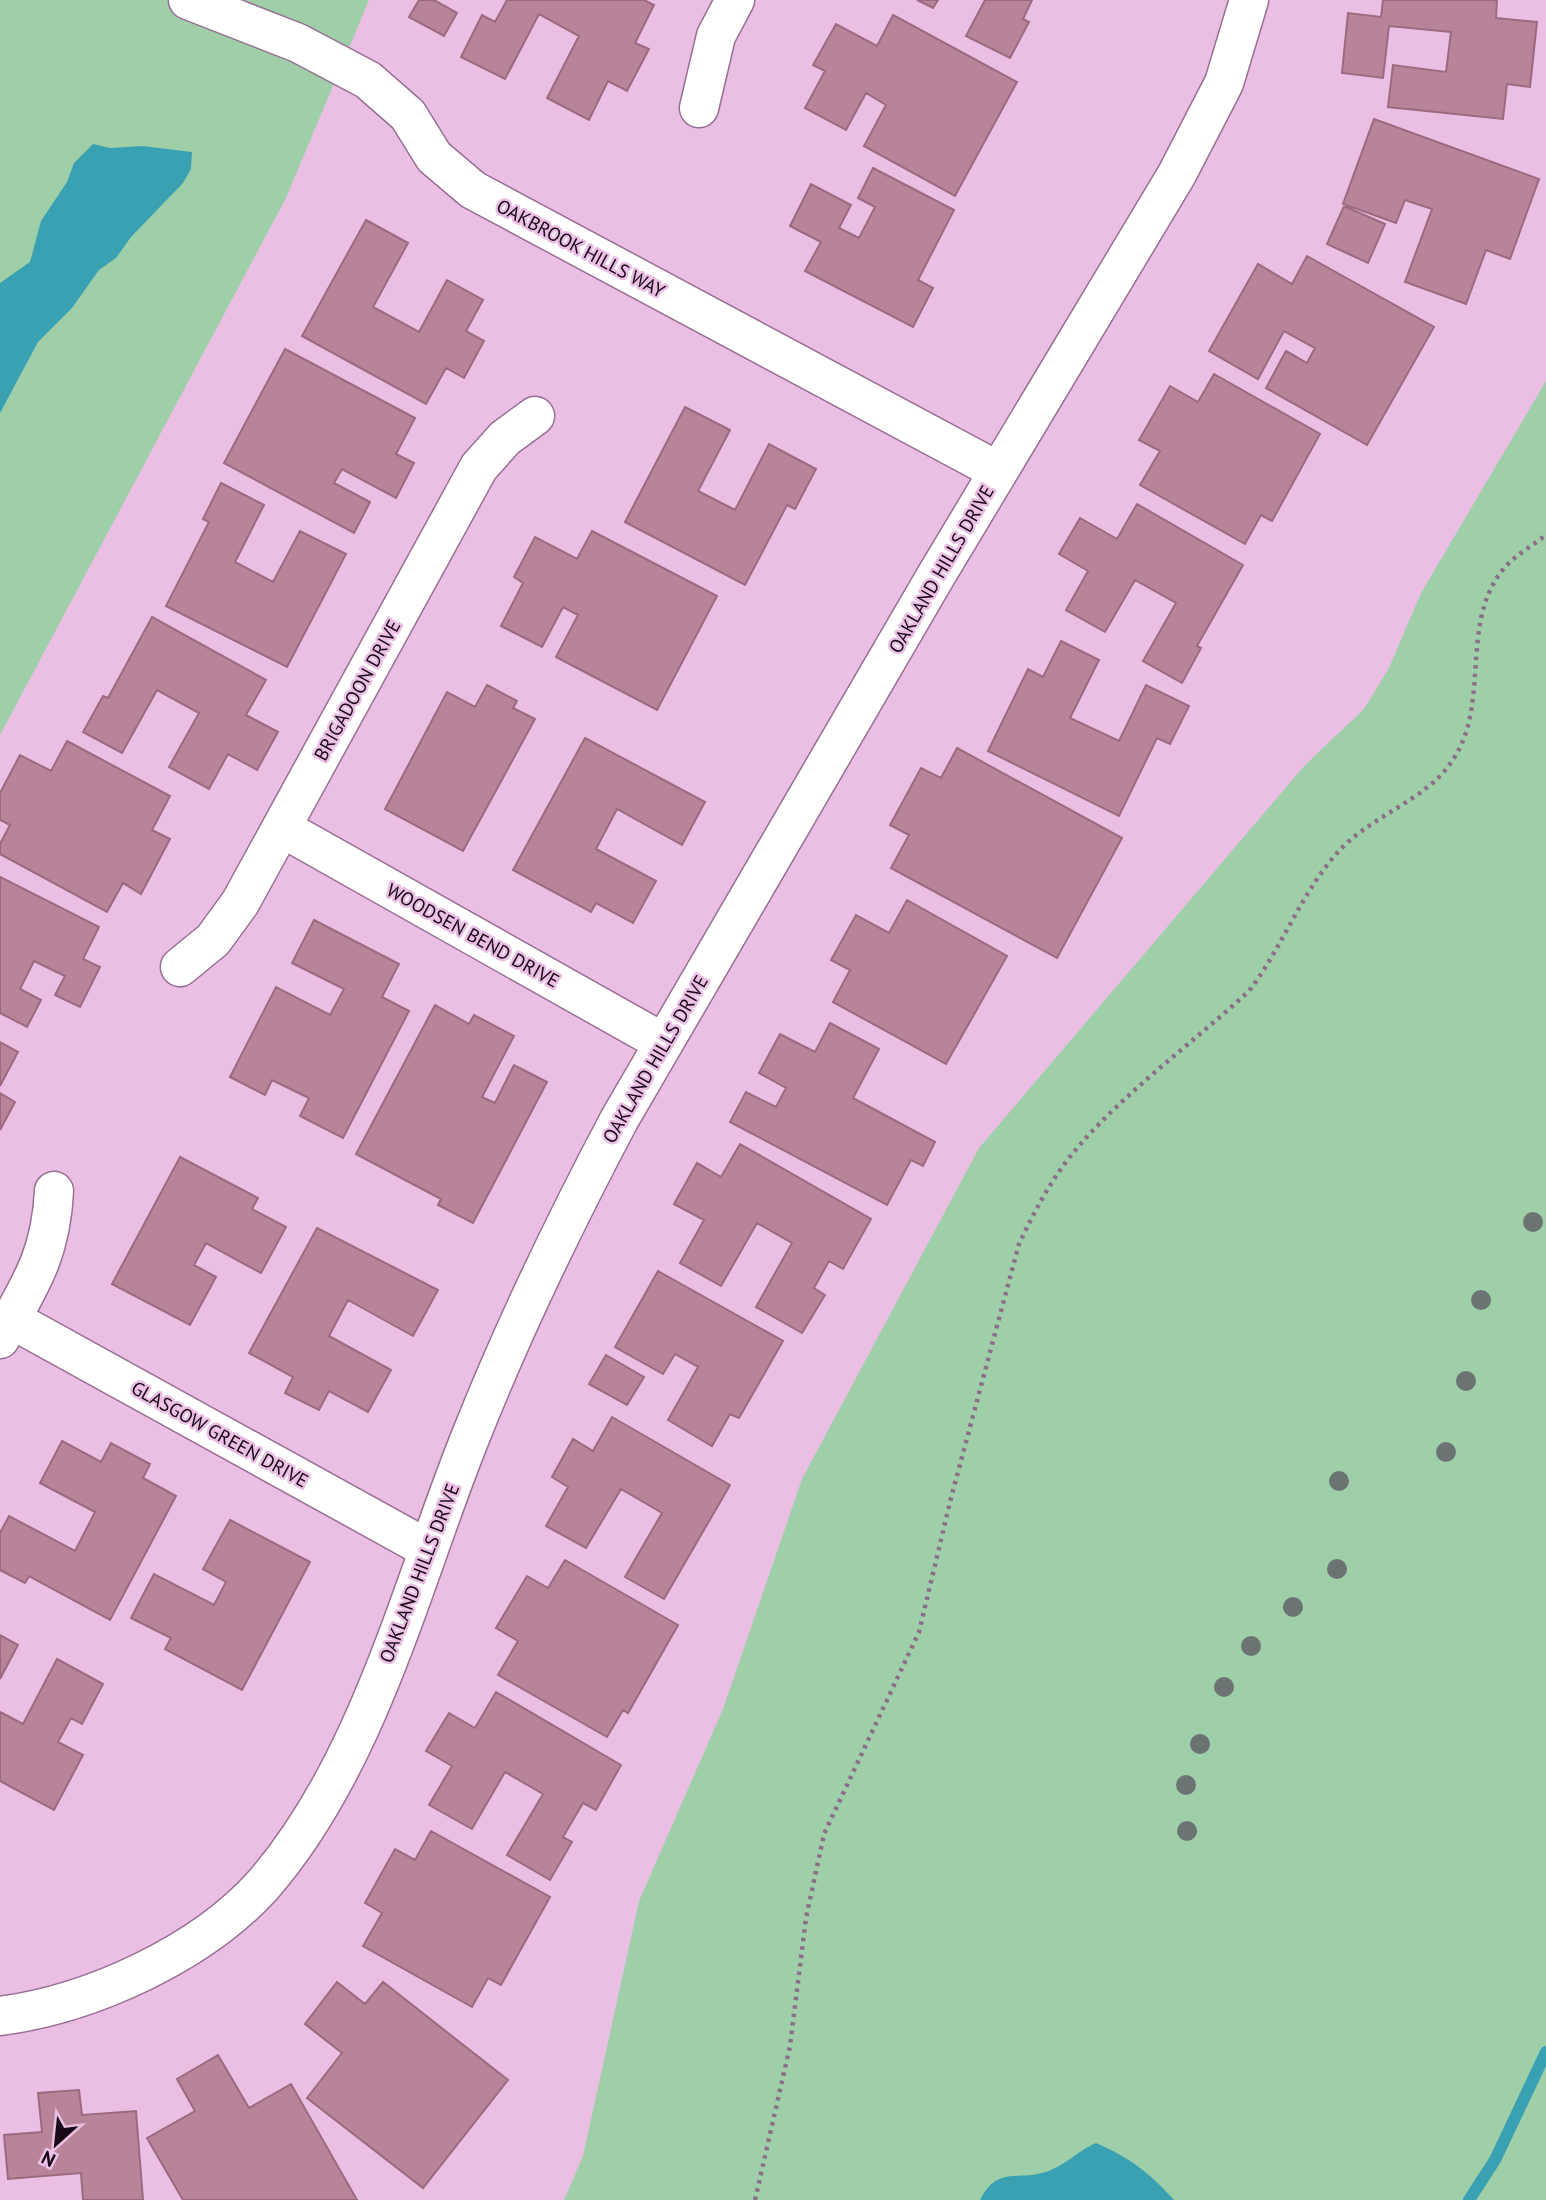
<svg xmlns="http://www.w3.org/2000/svg" width="1546" height="2200" font-family="'PT Sans',sans-serif">
	<style>
		.green { fill: #9ecfa9 }
		.water { fill: #3aa1b3 }
		.lines { fill: none; stroke-linecap: round; stroke-linejoin: round }
		.stream { stroke: #3aa1b3; stroke-width: 12 }
		.building { fill: #b8849a; stroke: #9b6a7f; stroke-width: 2 }
		.street-casing { stroke: #977092; stroke-width: 41 }
		.path { stroke: #8d6e88; stroke-width: 4.5; stroke-dasharray: 3.5 5; stroke-linecap: butt }
		.street { stroke: #fff; stroke-width: 38 }
		.tree { fill: #6b7473 }
		.labels { text-anchor: middle; stroke-width: 5; stroke-linejoin: round; paint-order: stroke }
		.street-label { font-size: 19px; fill: #170915; stroke: #ebbfe4 }
	</style>
	<rect width="100%" height="100%" fill="#ebbfe4"/>
	<path class="green" d="M0 0H369L286 198 0 735Z
		M1546 381V2200H564L583 2156 639 1901 723 1709 802 1479 979 1148 1305 765 1364 709 1389 668 1421 593Z"/>
	<path class="water" d="M93 144 110 148 142 146 192 152 191 169 183 183 131 237 116 258 99 270 72 308 38 342 0 413V283L30 262 41 221 67 182 74 163Z
		M1096 2143C1129 2157 1151 2174 1174 2200H980C997 2167 1014 2180 1042 2173 1063 2168 1077 2151 1096 2143Z"/>
	<g class="lines">
		<path class="stream" d="M1469 2200 1495 2160 1546 2052"/>
	</g>
	<path class="building" d="M419 0H434L457 13 444 36 409 17Z
		M507 0H644L654 5 635 43 649 49 627 91 608 81 589 120 547 98 579 36 539 14 505 79 461 57 482 15 495 22Z
		M917 0H938L933 8Z
		M985 0H1032L1023 19 1029 22 1010 58 966 36Z
		M1383 0H1497L1496 18 1537 22 1530 87 1507 84 1503 119 1388 107 1393 65 1446 72 1451 32 1389 26 1383 78 1342 73 1348 13 1381 17Z
		M893 15 1017 82 955 196 864 146 886 105 866 93 846 130 805 108 825 71 813 65 836 24 877 46Z
		M1374 119 1539 179 1510 259 1486 250 1466 304 1405 282 1432 209 1405 200 1396 223 1343 204Z
		M873 168 954 210 918 280 933 288 913 327 805 271 821 242 790 226 811 184 851 205 839 228 859 238 875 207 858 198Z
		M1344 206 1385 224 1368 263 1327 244Z
		M366 220 408 243 373 307 419 332 447 280 483 300 466 331 484 341 464 378 446 368 426 404 302 336Z
		M1307 256 1434 327 1367 445 1266 388 1286 351 1307 363 1315 348 1284 331 1258 379 1209 351 1258 264 1292 284Z
		M285 349 415 418 396 454 414 463 396 498 342 469 334 483 370 502 354 533 224 463Z
		M1214 374 1320 434 1272 521 1261 515 1245 544 1140 485 1160 451 1139 440 1170 386 1198 402Z
		M685 407 730 430 698 491 735 510 769 444 816 469 795 509 787 505 745 585 625 522Z
		M221 483 264 505 235 562 273 582 300 531 346 554 287 667 166 606 209 522 203 519Z
		M1137 504 1243 565 1197 646 1201 648 1182 683 1143 661 1176 603 1135 580 1105 632 1066 610 1088 571 1059 554 1080 518 1117 539Z
		M592 531 717 596 657 710 556 657 578 615 563 607 542 647 501 626 523 583 514 577 535 537 577 559Z
		M152 617 266 680 246 715 278 732 257 770 228 754 209 789 169 767 199 713 157 690 122 753 83 732 103 696 108 698Z
		M1061 641 1099 660 1070 718 1119 741 1146 685 1189 706 1170 744 1157 738 1119 816 988 751 1028 669 1043 677Z
		M487 685 517 701 513 708 535 719 463 851 385 809 447 692 475 707Z
		M585 738 705 802 682 845 617 809 596 849 656 881 633 923 596 903 591 912 513 870Z
		M67 741 170 796 152 830 170 839 141 894 123 883 107 912 0 854V844L10 825 0 820V793L20 755 51 771Z
		M957 748 1122 838 1057 958 891 868 909 835 890 825 921 768 941 778Z
		M0 877 99 927 83 959 100 967 80 1007 55 995 65 976 34 961 20 989 41 1000 27 1027 0 1013Z
		M907 900 1007 956 946 1064 833 1002 850 970 831 960 856 915 889 933Z
		M314 920 399 964 382 997 409 1011 343 1138 300 1116 309 1098 272 1080 265 1095 230 1077 276 987 330 1015 344 989 292 963Z
		M435 1005 469 1024 474 1015 514 1036 482 1097 495 1103 514 1065 547 1082 473 1223 438 1205 441 1199 356 1154Z
		M830 1023 879 1049 853 1098 935 1142 923 1166 911 1160 887 1205 730 1122 746 1092 776 1107 786 1088 759 1073 780 1034 815 1052Z
		M0 1042 18 1052 0 1086Z
		M0 1093 15 1102 0 1130Z
		M740 1144 871 1219 843 1269 829 1261 814 1288 825 1295 802 1333 756 1307 792 1243 757 1223 721 1286 680 1263 704 1220 674 1204 697 1163 721 1177Z
		M180 1157 258 1198 252 1209 286 1227 261 1273 206 1243 194 1265 216 1277 190 1325 112 1284Z
		M317 1228 438 1290 413 1336 348 1300 329 1336 391 1370 368 1412 329 1391 319 1410 285 1393 293 1377 249 1353Z
		M658 1271 783 1341 739 1418 730 1414 712 1446 668 1420 698 1367 675 1354 663 1374 615 1347Z
		M606 1355 644 1377 627 1405 589 1384Z
		M612 1417 730 1485 664 1599 625 1577 662 1513 621 1489 586 1548 546 1526 568 1487 552 1477 573 1439 593 1451Z
		M62 1441 101 1462 111 1443 150 1464 143 1478 176 1496 110 1620 29 1576 25 1583 0 1570V1533L9 1516 75 1551 95 1512 40 1483Z
		M230 1520 310 1562 242 1690 165 1649 171 1638 131 1618 154 1574 214 1605 226 1582 203 1569Z
		M565 1560 678 1625 628 1713 623 1710 607 1737 498 1675 518 1641 496 1628 527 1576 548 1588Z
		M0 1635 18 1645 0 1679Z
		M57 1659 103 1684 82 1724 71 1718 58 1742 83 1755 54 1810 0 1781V1712L23 1724Z
		M496 1692 621 1765 596 1810 583 1803 563 1837 572 1842 550 1880 507 1855 543 1794 505 1772 472 1829 429 1805 452 1766 426 1751 449 1713 475 1728Z
		M431 1831 550 1897 501 1985 488 1978 472 2007 363 1946 382 1913 365 1903 395 1849 415 1860Z
		M337 1982 365 2004 383 1982 508 2080 423 2188 307 2098 342 2053 305 2024Z
		M218 2055 249 2108 291 2084 357 2200H183L147 2138 195 2111 177 2079Z
		M79 2090 82 2115 136 2111 143 2200H83L81 2173 8 2179 4 2135 42 2132 38 2093Z"/>
	<g class="lines">
		<defs>
			<path id="street" d="M188 0 298 43 368 80 408 115 434 157 473 190 998 471
				M699 108 716 36 735 0
				M282 828 664 1043
				M180 967 213 940 240 903 479 467 505 438 535 416
				M11 1319 428 1549
				M0 1339C30 1285 51 1255 54 1191
				M0 2016C91 2004 201 1954 263 1885 369 1763 411 1585 470 1438 513 1329 564 1224 619 1120L934 579 1177 174 1224 83 1249 0"/>
		</defs>
		<use href="#street" class="street-casing"/>
		<path class="path" d="M755 2200 790 2046 806 1918 824 1834 919 1632 951 1498 1019 1244C1035 1210 1053 1176 1078 1147 1128 1089 1193 1043 1249 991 1282 948 1301 893 1338 852 1369 817 1424 801 1450 764 1492 707 1459 628 1501 572 1513 556 1531 547 1546 535"/>
		<use href="#street" class="street"/>
	</g>
	<g class="tree">
		<circle cx="1533" cy="1222" r="10"/>
		<circle cx="1481" cy="1300" r="10"/>
		<circle cx="1466" cy="1381" r="10"/>
		<circle cx="1446" cy="1452" r="10"/>
		<circle cx="1339" cy="1481" r="10"/>
		<circle cx="1337" cy="1569" r="10"/>
		<circle cx="1293" cy="1607" r="10"/>
		<circle cx="1251" cy="1646" r="10"/>
		<circle cx="1224" cy="1687" r="10"/>
		<circle cx="1200" cy="1744" r="10"/>
		<circle cx="1186" cy="1785" r="10"/>
		<circle cx="1187" cy="1831" r="10"/>
	</g>
	<g class="labels">
		<g class="street-label">
			<text transform="translate(581 248) rotate(28)" y="7">OAKBROOK HILLS WAY</text>
			<text transform="translate(941 569) rotate(-60)" y="7">OAKLAND HILLS DRIVE</text>
			<text transform="translate(357 690) rotate(-61)" y="7">BRIGADOON DRIVE</text>
			<text transform="translate(473 935) rotate(29)" y="7">WOODSEN BEND DRIVE</text>
			<text transform="translate(655 1059) rotate(-60)" y="7">OAKLAND HILLS DRIVE</text>
			<text transform="translate(220 1434) rotate(29)" y="7">GLASGOW GREEN DRIVE</text>
			<text transform="translate(419 1573) rotate(-69)" y="7">OAKLAND HILLS DRIVE</text>
		</g>
	</g>
	<g transform="translate(56 2144) rotate(207)" stroke="#ebbfe4" stroke-width="5" paint-order="stroke">
	<path d="M0-5L12 26L0 18L-12 26Z" fill="#170915"/>
	<text y="-10" font-size="19" font-weight="bold" text-anchor="middle" fill="#170915">N</text>
	</g>
</svg>
